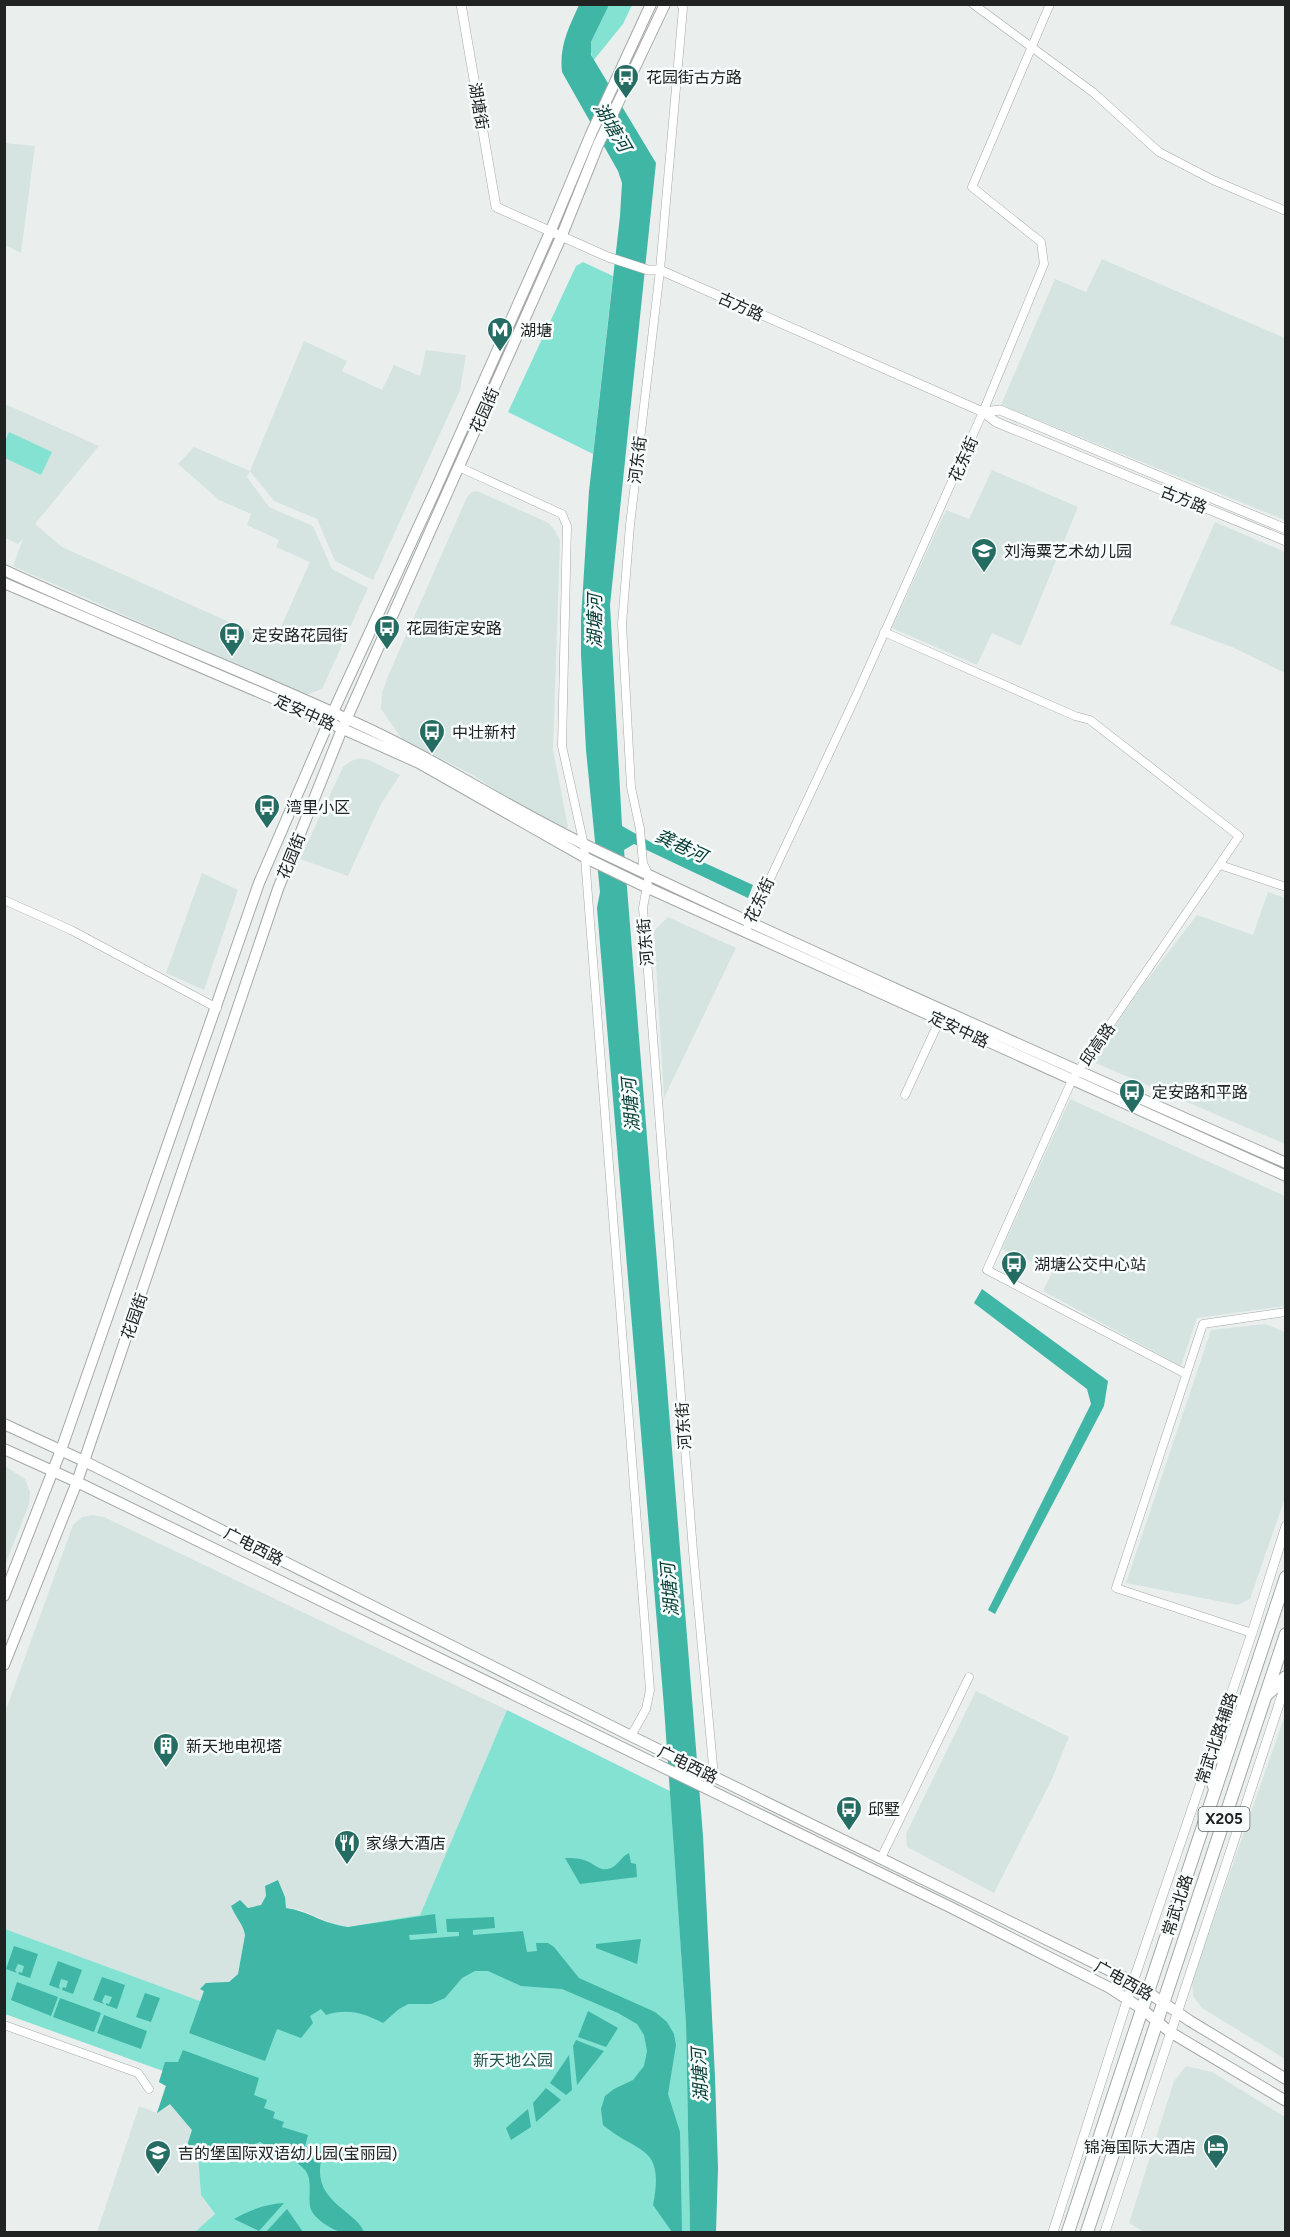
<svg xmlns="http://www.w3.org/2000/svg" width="1290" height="2237" font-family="Figtree,'Noto Sans SC',sans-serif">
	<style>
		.built { fill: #d5e4e1 }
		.green { fill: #84e2d2 }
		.water { fill: #3fb6a6 }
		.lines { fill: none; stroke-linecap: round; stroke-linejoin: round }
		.minor-casing { stroke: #a3a9a7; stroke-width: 9 }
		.tertiary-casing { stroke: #a3a9a7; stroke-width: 10 }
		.secondary-casing { stroke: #a3a9a7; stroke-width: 12 }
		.primary-casing { stroke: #a3a9a7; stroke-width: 14 }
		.minor { stroke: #fff; stroke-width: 8 }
		.tertiary { stroke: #fff; stroke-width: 9 }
		.secondary { stroke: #fff; stroke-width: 10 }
		.primary { stroke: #fff; stroke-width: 12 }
		.labels { text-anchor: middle; stroke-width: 5; stroke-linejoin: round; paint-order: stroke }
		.shield { fill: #f7fdfc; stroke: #616463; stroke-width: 1.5 }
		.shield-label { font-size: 15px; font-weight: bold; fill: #212322 }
		.poi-label { font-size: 16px; fill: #212322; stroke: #f7fdfc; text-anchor: start }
		.street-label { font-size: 16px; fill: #212322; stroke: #f7fdfc }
		.park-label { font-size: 16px; fill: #25574f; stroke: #f7fdfc }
		.water-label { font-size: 18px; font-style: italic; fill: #053d36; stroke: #f7fdfc }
	</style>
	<rect width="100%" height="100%" fill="#eaefee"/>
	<path class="built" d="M5 143 35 146 21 253 5 245Z
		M1102 259 1285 338V520L1001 405 1055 279 1086 292Z
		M304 341 347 361 342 371 382 390 394 365 420 376 426 350 466 355 460 390 373 580 335 561 317 519 274 501 250 471 247 477 269 507 313 526 332 569 368 588 322 689 306 695 13 566 23 539 18 544 5 538V404L99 446 35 524 62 547 274 642 310 562 276 547 279 540 247 525 251 514 219 500 178 464 194 447 250 471Z
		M992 470 1078 507 1021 646 992 633 977 665 892 628 946 510 969 519Z
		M477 491 549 523 556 532 560 541 553 749 568 827 563 831 522 808 473 775 402 739 381 709 382 693 388 676 467 497 472 492Z
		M1215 522 1285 552V673L1232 647 1170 624Z
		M360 758 369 760 400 775 381 804 348 876 300 859 343 767 351 761Z
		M202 873 238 890 204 990 166 973Z
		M1268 892 1285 898V1144L1091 1061 1143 985 1197 915 1253 935Z
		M668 917 736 948 664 1098 654 931Z
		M1070 1099 1285 1196V1306L1197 1318 1181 1366 1043 1291 1053 1271 1002 1249Z
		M1265 1324 1285 1332 1286 1495 1250 1599 1238 1605 1126 1583 1211 1330Z
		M5 1466 25 1479 30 1492 29 1505 5 1565Z
		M93 1515 104 1517 507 1710 420 1915 358 1926H338L301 1910 286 1908 285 1897 278 1880 265 1886 266 1896 261 1905 252 1908 243 1905 239 1923 245 1929V1935L238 1974 229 1982 201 1989 204 1990 200 2001 5 1929 4 1715 73 1525 82 1517Z
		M976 1691 1069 1737 1052 1779 994 1893 907 1847 906 1834Z
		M1285 1715V2059L1202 2008 1193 1996 1192 1981Z
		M1186 2066 1212 2072 1285 2117V2232H1144L1129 2223 1174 2081Z
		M170 2104 192 2130 198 2156 201 2195 215 2215 195 2232H97L139 2106 157 2113Z"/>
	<path class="green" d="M609 5H632L623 24 593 61 590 48 591 42Z
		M583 262 613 276 593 454 508 412 576 266Z
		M9 432 52 452 41 475 5 458V441Z
		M507 1710 670 1791 686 2024 690 2232H195L215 2214 201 2195 198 2156 187 2146 192 2130 170 2104 157 2113 166 2086 159 2082 163 2071 5 2014V1929L200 2001 204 1991 200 1989 206 1983 229 1982 327 1922 348 1927 420 1915Z"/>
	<path class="water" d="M579 5H609L591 42V55L656 163 610 605 622 826 654 844 672 848 753 885 748 898 634 844 624 850 703 1836 715 2077 718 2168 716 2232H690L686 2024 664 1707 597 908 600 892 586 750 581 655V620L589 491 620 216 622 183 618 171 562 72C559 46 569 27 579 5Z
		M982 1289 1108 1381 1104 1406 995 1614 988 1610 1091 1404 1087 1389 974 1303Z
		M629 1853 631 1863 636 1864 637 1877 580 1884 565 1858C573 1858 581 1858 589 1862 597 1866 601 1872 611 1868 618 1865 621 1857 629 1853Z
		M278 1880 285 1897 286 1908C309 1911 325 1925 348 1927L435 1914 437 1933 409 1935 410 1940 459 1936V1932H447L446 1919 494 1917 495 1928 473 1930V1935L523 1931 527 1952 537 1951 536 1943H548L554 1947 579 1978 655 2012 667 2022 674 2034 676 2045 668 2094 680 2132 682 2232H672L653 2205C665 2144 639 2155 603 2125L601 2109 605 2096 614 2089 633 2080 644 2066 647 2051 644 2035 637 2024 618 2013 562 1989 521 1986 488 1971H475L462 1978 445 1998 431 2004H408L399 2009 383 2023C364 2013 347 2008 326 2015L321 2009 310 2016 313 2023 301 2038 277 2029 265 2061 189 2033 204 1991 200 1989 206 1983 229 1982 238 1974 245 1935C244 1926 235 1916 231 1906L240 1900 248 1908 261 1905 266 1896 265 1886Z
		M641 1939 637 1964 596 1948V1944Z
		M14 1946 38 1954 30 1978 18 1974 19 1972 22 1973 24 1966 18 1964 15 1970 17 1973 6 1969Z
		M58 1961 82 1970 73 1994 62 1990 63 1987 66 1988 68 1981 61 1979 59 1986 60 1989 49 1985Z
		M102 1977 125 1985 117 2009 106 2005V2003L109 2004 112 1997 105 1995 102 2001 104 2004 93 2000Z
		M17 1982 58 1997 51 2016 11 2000Z
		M145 1993 160 1998 151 2022 136 2017Z
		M60 1998 101 2013 94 2032 53 2017Z
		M588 2011 618 2028 606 2047 578 2037Z
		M104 2015 147 2031 141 2049 97 2033Z
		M576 2040 604 2051 577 2085 573 2046Z
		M183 2050 259 2078 254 2095 267 2100 264 2108 275 2112 273 2118 284 2122 282 2127 308 2135 305 2146 323 2152C315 2181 323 2194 346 2212 354 2219 360 2223 364 2232 357 2233 348 2234 341 2232 332 2230 311 2217 310 2206 308 2195 313 2180 305 2170 294 2157 274 2150 260 2142L215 2159 198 2156 187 2146 192 2130 170 2104 157 2113 166 2086 159 2082 165 2062H178Z
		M569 2055 572 2090 566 2095 550 2083Z
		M546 2088 561 2100 536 2122 533 2103Z
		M528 2109 531 2127 511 2140 506 2128Z
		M284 2203 259 2231 234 2219C251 2210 265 2204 284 2203Z
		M287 2209 303 2232H266Z"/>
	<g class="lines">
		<defs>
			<path id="minor" d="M681 4 683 8 660 270 630 525 622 624 631 787 640 829 643 864 649 875 643 908 693 1551 714 1776
				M973 4 1094 93 1159 152 1213 180 1286 211
				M459 467 562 514 567 526 562 746 584 845 650 1690 646 1709 631 1736
				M884 632 1075 716 1090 720 1239 836 1072 1080 987 1270 1186 1374
				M1220 865 1286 887
				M4 900 71 930 217 1008
				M748 926 857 694 983 412 1044 264 1041 242 972 187 1050 4
				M905 1095 941 1017
				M1252 1633 1116 1588 1203 1324 1286 1312
				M881 1858 969 1677
				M4 2025 138 2073 149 2089"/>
			<path id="tertiary" d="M461 4 496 207 608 257 648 270H660L983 412 996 422 1286 541
				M983 412 1000 410 1286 529
				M1053 2232 1133 1982 1252 1633 1286 1526
				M1105 2232 1286 1683"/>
			<path id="secondary" d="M4 570C120 624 240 669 356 723 438 760 513 811 594 849 822 958 1054 1060 1286 1163
				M4 583 303 711 419 763 586 858 648 888 1286 1176
				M4 1424 84 1461 631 1736 1133 1982 1190 2021 1286 2079
				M4 1449 77 1482 950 1907 1110 1988 1142 2009 1170 2032 1286 2101
				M4 1596 61 1450 259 883 333 712 434 493 551 230 591 134 651 4
				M4 1665 77 1482 278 889 342 729 562 235 598 145 665 4"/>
			<path id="primary" d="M1266 1695 1286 1677
				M1215 1789 1206 1764 1229 1747
				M1068 2232 1286 1577
				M1087 2232 1286 1634"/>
		</defs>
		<use href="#minor" class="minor-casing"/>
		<use href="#tertiary" class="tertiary-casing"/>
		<use href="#secondary" class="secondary-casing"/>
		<use href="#primary" class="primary-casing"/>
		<use href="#minor" class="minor"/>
		<use href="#tertiary" class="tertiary"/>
		<use href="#secondary" class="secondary"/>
		<use href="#primary" class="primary"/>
	</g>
	<defs>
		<symbol id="bus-pin" viewBox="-11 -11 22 30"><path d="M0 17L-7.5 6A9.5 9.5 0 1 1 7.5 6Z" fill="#256d62" stroke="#f7fdfc"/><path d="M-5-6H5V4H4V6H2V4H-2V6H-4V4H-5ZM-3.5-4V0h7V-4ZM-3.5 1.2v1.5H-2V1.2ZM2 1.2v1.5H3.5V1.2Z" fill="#fff"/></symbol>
		<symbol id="metro-pin" viewBox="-11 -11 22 30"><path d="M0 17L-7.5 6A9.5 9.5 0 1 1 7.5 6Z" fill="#256d62" stroke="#f7fdfc"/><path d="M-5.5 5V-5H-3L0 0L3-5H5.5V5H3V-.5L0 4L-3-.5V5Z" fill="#fff"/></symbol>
		<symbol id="school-pin" viewBox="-11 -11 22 30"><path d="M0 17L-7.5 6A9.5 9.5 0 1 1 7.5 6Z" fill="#256d62" stroke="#f7fdfc"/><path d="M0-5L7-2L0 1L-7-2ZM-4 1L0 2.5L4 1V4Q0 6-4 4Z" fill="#fff"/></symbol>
		<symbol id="building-pin" viewBox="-11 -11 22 30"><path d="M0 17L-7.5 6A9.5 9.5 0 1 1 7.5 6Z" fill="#256d62" stroke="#f7fdfc"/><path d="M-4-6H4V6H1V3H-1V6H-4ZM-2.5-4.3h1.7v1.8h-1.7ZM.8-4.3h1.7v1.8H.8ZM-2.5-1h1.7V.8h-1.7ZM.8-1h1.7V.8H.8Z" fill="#fff"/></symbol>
		<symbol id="restaurant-pin" viewBox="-11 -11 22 30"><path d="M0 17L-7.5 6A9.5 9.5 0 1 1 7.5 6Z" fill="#256d62" stroke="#f7fdfc"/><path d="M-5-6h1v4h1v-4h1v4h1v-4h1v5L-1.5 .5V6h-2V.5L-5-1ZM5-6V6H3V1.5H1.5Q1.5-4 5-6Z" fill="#fff"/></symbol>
		<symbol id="hotel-pin" viewBox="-11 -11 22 30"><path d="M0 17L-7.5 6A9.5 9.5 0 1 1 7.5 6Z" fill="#256d62" stroke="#f7fdfc"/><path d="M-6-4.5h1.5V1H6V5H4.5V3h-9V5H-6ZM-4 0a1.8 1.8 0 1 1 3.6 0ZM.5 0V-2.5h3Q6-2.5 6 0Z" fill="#fff"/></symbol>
	</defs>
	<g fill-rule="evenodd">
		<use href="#bus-pin" x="611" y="62" width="30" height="40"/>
		<use href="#metro-pin" x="485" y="315" width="30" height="40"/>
		<use href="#school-pin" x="969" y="536" width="30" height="40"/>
		<use href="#bus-pin" x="372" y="613" width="30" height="40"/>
		<use href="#bus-pin" x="217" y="620" width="30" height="40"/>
		<use href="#bus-pin" x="417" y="717" width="30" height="40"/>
		<use href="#bus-pin" x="252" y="792" width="30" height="40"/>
		<use href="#bus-pin" x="1117" y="1077" width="30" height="40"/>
		<use href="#bus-pin" x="999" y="1249" width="30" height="40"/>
		<use href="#building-pin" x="151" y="1731" width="30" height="40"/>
		<use href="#bus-pin" x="834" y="1794" width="30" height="40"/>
		<use href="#restaurant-pin" x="332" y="1828" width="30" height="40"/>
		<use href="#hotel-pin" x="1201" y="2132" width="30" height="40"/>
		<use href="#school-pin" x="143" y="2138" width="30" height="40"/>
	</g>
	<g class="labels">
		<rect class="shield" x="1198.5" y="1807" width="51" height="24" rx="4.5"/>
		<g class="shield-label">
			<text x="1224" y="1824">X205</text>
		</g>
		<g class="poi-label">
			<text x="646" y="83">花园街古方路</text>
			<text x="520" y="336">湖塘</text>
			<text x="1004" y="557">刘海粟艺术幼儿园</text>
			<text x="406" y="634">花园街定安路</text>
			<text x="252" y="641">定安路花园街</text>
			<text x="452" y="738">中壮新村</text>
			<text x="286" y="813">湾里小区</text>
			<text x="1152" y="1098">定安路和平路</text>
			<text x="1034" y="1270">湖塘公交中心站</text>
			<text x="186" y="1752">新天地电视塔</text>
			<text x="868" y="1815">邱墅</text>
			<text x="366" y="1849">家缘大酒店</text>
			<text x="1196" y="2153" text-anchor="end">锦海国际大酒店</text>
			<text x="178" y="2159">吉的堡国际双语幼儿园(宝丽园)</text>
		</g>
		<g class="street-label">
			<text transform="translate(479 106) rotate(80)" y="6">湖塘街</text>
			<text transform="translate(741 306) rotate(24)" y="6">古方路</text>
			<text transform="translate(484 410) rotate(-66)" y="6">花园街</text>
			<text transform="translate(963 459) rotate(-66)" y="6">花东街</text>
			<text transform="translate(637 460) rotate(-83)" y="6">河东街</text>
			<text transform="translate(1184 499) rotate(22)" y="6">古方路</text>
			<text transform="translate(305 712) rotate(24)" y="6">定安中路</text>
			<text transform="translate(291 856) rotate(-68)" y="6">花园街</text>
			<text transform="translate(759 900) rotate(-65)" y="6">花东街</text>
			<text transform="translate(645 942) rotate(-95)" y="6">河东街</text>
			<text transform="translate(959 1029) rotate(25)" y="6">定安中路</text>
			<text transform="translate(1097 1044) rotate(-55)" y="6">邱高路</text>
			<text transform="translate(134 1316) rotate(-71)" y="6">花园街</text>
			<text transform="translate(683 1426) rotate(-94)" y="6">河东街</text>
			<text transform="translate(254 1546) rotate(27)" y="6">广电西路</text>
			<text transform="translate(1216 1738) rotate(-71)" y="6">常武北路辅路</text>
			<text transform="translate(688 1764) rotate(26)" y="6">广电西路</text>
			<text transform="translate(1177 1905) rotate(-72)" y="6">常武北路</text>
			<text transform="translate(1124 1980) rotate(29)" y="6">广电西路</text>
		</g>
		<g class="park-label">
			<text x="513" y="2066">新天地公园</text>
		</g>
		<g class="water-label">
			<text transform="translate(612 127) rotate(59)" y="6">湖塘河</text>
			<text transform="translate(595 621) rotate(-90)" y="6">湖塘河</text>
			<text transform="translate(681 846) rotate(25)" y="6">龚巷河</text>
			<text transform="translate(631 1105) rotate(-95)" y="6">湖塘河</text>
			<text transform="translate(670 1590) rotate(-95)" y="6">湖塘河</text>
			<text transform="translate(700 2075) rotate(-93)" y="6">湖塘河</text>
		</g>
	</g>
	<rect width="1290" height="2237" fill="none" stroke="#212322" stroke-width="12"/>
</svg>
